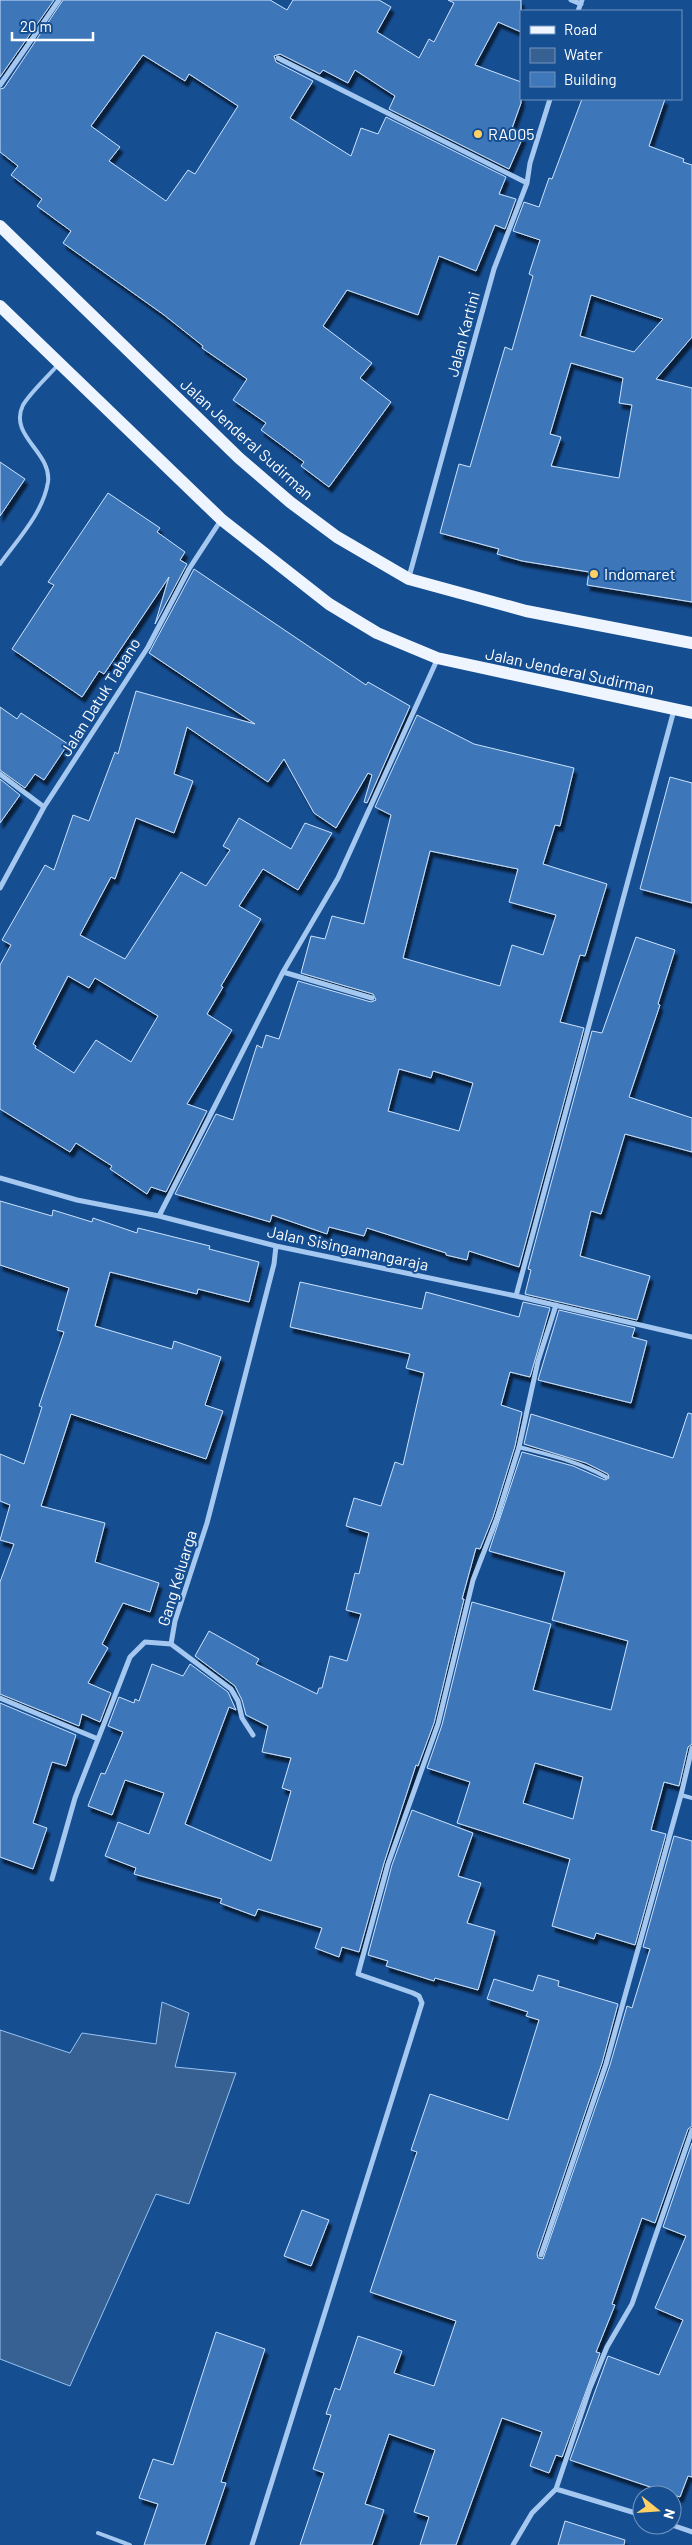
<svg xmlns="http://www.w3.org/2000/svg" width="692" height="2545" font-family="Barlow,sans-serif">
	<style>
		.water { fill: #386193; stroke: #97c3f3 }
		.building { fill: #3e77ba; stroke: #cce2fc; fill-rule: evenodd; filter: url(#shadow) }
		.lines { fill: none; stroke-linecap: round; stroke-linejoin: round }
		.service { stroke: #a5c8f1; stroke-width: 4 }
		.minor { stroke: #a5c8f1; stroke-width: 5 }
		.primary { stroke: #eef5ff; stroke-width: 12 }
		.poi-dot { fill: #ffd064; stroke: #164e92; stroke-width: 2 }
		.labels { text-anchor: middle; stroke-width: 4; stroke-linejoin: round; paint-order: stroke }
		.poi-label { font-size: 16px; fill: #fff; stroke: #164e92; text-anchor: start }
		.street-label { font-size: 16px; fill: #fff; stroke: #164e92 }
	</style>
	<defs>
		<filter id="shadow"><feDropShadow dx="3" dy="5.5" stdDeviation="1" flood-color="#0009"/></filter>
	</defs>
	<rect width="100%" height="100%" fill="#164e92"/>
	<path class="water" d="M162 2002 189 2013 175 2067 236 2073 189 2204 156 2194 70 2386 0 2359V2030L70 2053 82 2033 156 2044Z"/>
	<path class="building" d="M0 0H54L0 77Z
		M63 0H270L287 10 293 0H379L391 7 377 32 419 58 429 39 434 42 454 3 448 0H521V32L498 22 475 65 521 82V103L511 131 523 137 509 169 389 109 395 96 355 70 348 83 323 70 320 74 280 54 274 56 276 62 313 81 290 118 351 156 361 128 378 134 386 117 506 177 499 194 516 199 505 229 495 225 476 271 439 256 418 315 347 290 323 326 372 363 360 378 391 402 329 487 301 466 304 462 261 430 266 423 233 400 247 379 202 348 203 346 164 315 63 243 71 231 37 206 42 199 11 175 18 166 0 152V89L4 88ZM143 55 185 81 189 74 238 106 195 174 188 170 166 201 109 161 120 147 91 126Z
		M582 99H665L649 146 684 159 683 162 692 165V337L656 379 692 388V602L587 585 589 572 522 561 497 554 499 549 440 533 459 464 470 467 505 347 512 350 533 276 529 274 540 240 513 231 524 202 539 207 549 178 552 179ZM591 295 663 319 634 352 580 336ZM571 363 623 378 619 403 632 405 619 478 551 466 561 437 550 434Z
		M0 462 25 479 0 516Z
		M108 493 160 528 157 532 185 552 180 560 187 564 155 624 169 577 104 674 99 671 82 697 12 649 54 585 48 582Z
		M194 569 366 685 368 682 410 706 367 803 364 802 372 775 368 773 336 828 314 813 284 759 268 782 187 727 174 774 193 781 174 833 136 818 115 879 111 877 80 935 125 959 181 872 206 886 230 850 223 846 239 818 291 849 305 823 332 833 298 890 263 869 239 906 261 919 221 986 223 987 207 1014 232 1030 187 1104 207 1111 166 1192 151 1187 147 1194 110 1169 112 1166 76 1143 70 1152 0 1109V965L11 945 2 940 45 865 54 870 73 815 89 821 115 752 118 754 136 691 255 724 149 653ZM68 976 89 988 95 978 158 1016 131 1062 96 1040 74 1073 35 1048 36 1046 33 1044Z
		M0 707 17 719 21 713 68 744 44 780 35 774 25 788 0 770Z
		M417 715 474 744 574 768 560 826 555 825 543 864 607 884 585 956 580 955 560 1022 584 1028 519 1267 469 1251 467 1260 446 1255V1253L367 1228 364 1236 329 1227 327 1234 272 1215 270 1222 175 1194 216 1114 233 1120 257 1045 262 1048 266 1035 279 1039 298 981 371 1002 376 1000 373 994 301 973 311 936 325 939 332 916 364 924 391 815 375 807ZM430 851 518 869 509 902 556 915 543 955 512 945 500 986 403 958ZM399 1069 431 1078 433 1071 473 1083 459 1131 388 1111Z
		M670 777 692 783V903L640 889Z
		M0 779 20 795 0 823Z
		M636 937 675 950 658 1004 660 1005 629 1097 692 1118V1152L625 1134 601 1214 591 1211 580 1256 650 1276 637 1320 525 1294 531 1270 528 1269 592 1031 602 1033Z
		M0 1201 52 1216 53 1210 92 1222 93 1218 137 1233 138 1228 210 1246 209 1249 259 1262 249 1302 198 1289 197 1294 110 1272 95 1326 172 1349 174 1341 221 1357 205 1405 223 1411 206 1459 71 1414 41 1506 105 1523 95 1562 159 1583 150 1612 123 1603 102 1644 108 1648 88 1683 111 1693 100 1722 82 1714 79 1726 0 1694V1582L14 1544 0 1540 10 1505 0 1501V1454L24 1464 42 1407 39 1406 64 1332 57 1330 69 1288 0 1265Z
		M300 1282 422 1309 426 1292 519 1317 523 1302 550 1308 530 1377 510 1372 501 1405 522 1412 515 1446 493 1517 480 1549 476 1548 462 1599H464L434 1723 418 1766 416 1765 384 1863 359 1952 342 1947 339 1957 315 1948 322 1928 258 1909 255 1916 220 1903 222 1899 134 1874 136 1868 105 1856 118 1822 149 1834 164 1793 125 1780 112 1815 88 1806 101 1773 105 1774 123 1732 108 1726 119 1697 134 1703 135 1699 139 1701 152 1664 183 1676 190 1664 228 1692 236 1710 229 1707 185 1824 271 1861 291 1791 282 1788 291 1758 262 1752 268 1726 246 1715 242 1700 235 1686 195 1656 209 1631 259 1659 256 1664 317 1694 319 1688H322L330 1656 347 1661 361 1614 346 1610 355 1573 359 1574 369 1533 346 1526 354 1498 381 1506 395 1462 403 1465 424 1373 406 1368 410 1354 290 1327Z
		M559 1310 635 1328 632 1337 647 1341 631 1403 538 1380Z
		M688 1413 692 1414V1744L688 1747 679 1786 664 1782 651 1830 666 1834 635 1945 596 1933 594 1939 552 1926 570 1859 457 1823 470 1782 427 1768 442 1725 472 1602 551 1624 533 1690 611 1710 628 1641 552 1620 565 1572 489 1551 522 1452 573 1466 605 1480 609 1478 608 1474 586 1463 524 1444 531 1414 673 1458ZM535 1763 583 1777 573 1819 523 1803Z
		M0 1703 76 1735 66 1766 52 1762 33 1823 47 1828 33 1869 0 1857Z
		M412 1810 473 1833 458 1876 481 1883 467 1923 495 1931 478 1990 435 1978 434 1981 386 1966 388 1961 368 1955 392 1865Z
		M674 1836 692 1841V2126L688 2129 655 2223 642 2218 612 2304 615 2305 596 2352 600 2353 562 2457 556 2455 549 2473 530 2466 542 2432 502 2418 456 2545H420L429 2517 414 2512 435 2450 389 2434 365 2504 384 2510 372 2545H300L324 2473 313 2469 331 2415 326 2414 335 2388 340 2390 358 2336 402 2351 394 2373 434 2386 456 2321 370 2292 417 2152 411 2150 430 2094 508 2120 539 2020 526 2016 528 2012 487 1999 494 1979 533 1991 538 1975 559 1981 558 1986 618 2004 602 2063 537 2254 538 2258 543 2259 610 2065 627 2006 632 2008 650 1949 643 1947Z
		M692 2143V2477L688 2476 680 2497 570 2460 608 2356 659 2375 683 2320 655 2308 686 2236 663 2227Z
		M302 2210 329 2220 311 2266 284 2256Z
		M216 2332 265 2349 221 2482 226 2483 205 2545H144L158 2504 139 2498 153 2459 173 2465Z
		M565 2521 625 2540 624 2545H558Z"/>
	<g class="lines">
		<path class="service" d="M0 564C18 539 43 513 48 482 52 452 8 436 23 405 30 393 48 376 58 365
			M519 1447C549 1455 578 1461 606 1477
			M681 1795 692 1798
			M98 2533 130 2545"/>
		<path class="minor" d="M571 0 581 4
			M578 11 582 0
			M278 58 527 183
			M0 85 59 0
			M409 577 494 269 527 183 530 163 550 99
			M0 774 44 807
			M0 888 44 807 148 647 189 569 221 520
			M283 972 372 998
			M0 1178 77 1200 159 1216 276 1246 516 1296 692 1337
			M159 1216 283 972 338 878 437 660
			M516 1296 674 710
			M171 1644 231 1689 238 1701 242 1718 253 1735
			M0 1698 98 1739
			M52 1879 75 1798 130 1657 145 1642 171 1644 175 1621 207 1523 274 1264 276 1246
			M541 2255 606 2064 681 1795 692 1748
			M556 2489 642 2515
			M672 2525 692 2532
			M252 2545 422 2003 419 1996 413 1993 358 1974 388 1864 438 1724 473 1580 497 1518 519 1447 538 1361 556 1305
			M513 2545 532 2513 556 2489 590 2388 607 2347 632 2304 692 2130"/>
		<path class="primary" d="M0 226 239 458 290 502 337 537 409 579 526 611 692 643
			M0 306 222 520 329 604 377 633 437 658 692 713"/>
	</g>
	<g class="poi-dot">
		<circle cx="478" cy="134" r="5"/>
		<circle cx="594" cy="574" r="5"/>
	</g>
	<g class="labels">
		<g class="poi-label">
			<text x="488" y="140">RA005</text>
			<text x="604" y="580">Indomaret</text>
		</g>
		<g class="street-label">
			<text transform="translate(463 334) rotate(-75)" y="6">Jalan Kartini</text>
			<text transform="translate(247 439) rotate(42)" y="6">Jalan Jenderal Sudirman</text>
			<text transform="translate(570 671) rotate(12)" y="6">Jalan Jenderal Sudirman</text>
			<text transform="translate(100 697) rotate(-58)" y="6">Jalan Datuk Tabano</text>
			<text transform="translate(348 1248) rotate(12)" y="6">Jalan Sisingamangaraja</text>
			<text transform="translate(177 1578) rotate(-73)" y="6">Gang Keluarga</text>
		</g>
	</g>
	<rect x="520" y="10" width="162" height="90" fill="#164e92" stroke="#7395be"/>
	<rect x="530" y="26" width="25" height="8" fill="#eef5ff" stroke="#7395be"/>
	<text x="564" y="35" font-size="15" fill="#ffffff">Road</text>
	<rect x="530" y="48" width="25" height="15" fill="#386193" stroke="#7395be"/>
	<text x="564" y="60" font-size="15" fill="#ffffff">Water</text>
	<rect x="530" y="72" width="25" height="15" fill="#3e77ba" stroke="#7395be"/>
	<text x="564" y="85" font-size="15" fill="#ffffff">Building</text>
	<g transform="translate(657 2510) rotate(107)"><circle r="24" fill="#164e92" stroke="#7395be"/>
	<path d="M0-4L9 19L0 12L-9 19Z" fill="#ffd064"/>
	<text y="-8" font-size="14" font-weight="bold" text-anchor="middle" fill="#ffffff">N</text>
	</g>
	<path d="M12 32v8h81v-8" fill="none" stroke="#ffffff" stroke-width="2.5"/>
	<text x="20" y="32" font-size="15" fill="#ffffff" stroke="#164e92" stroke-width="4" paint-order="stroke">20 m</text>
</svg>
